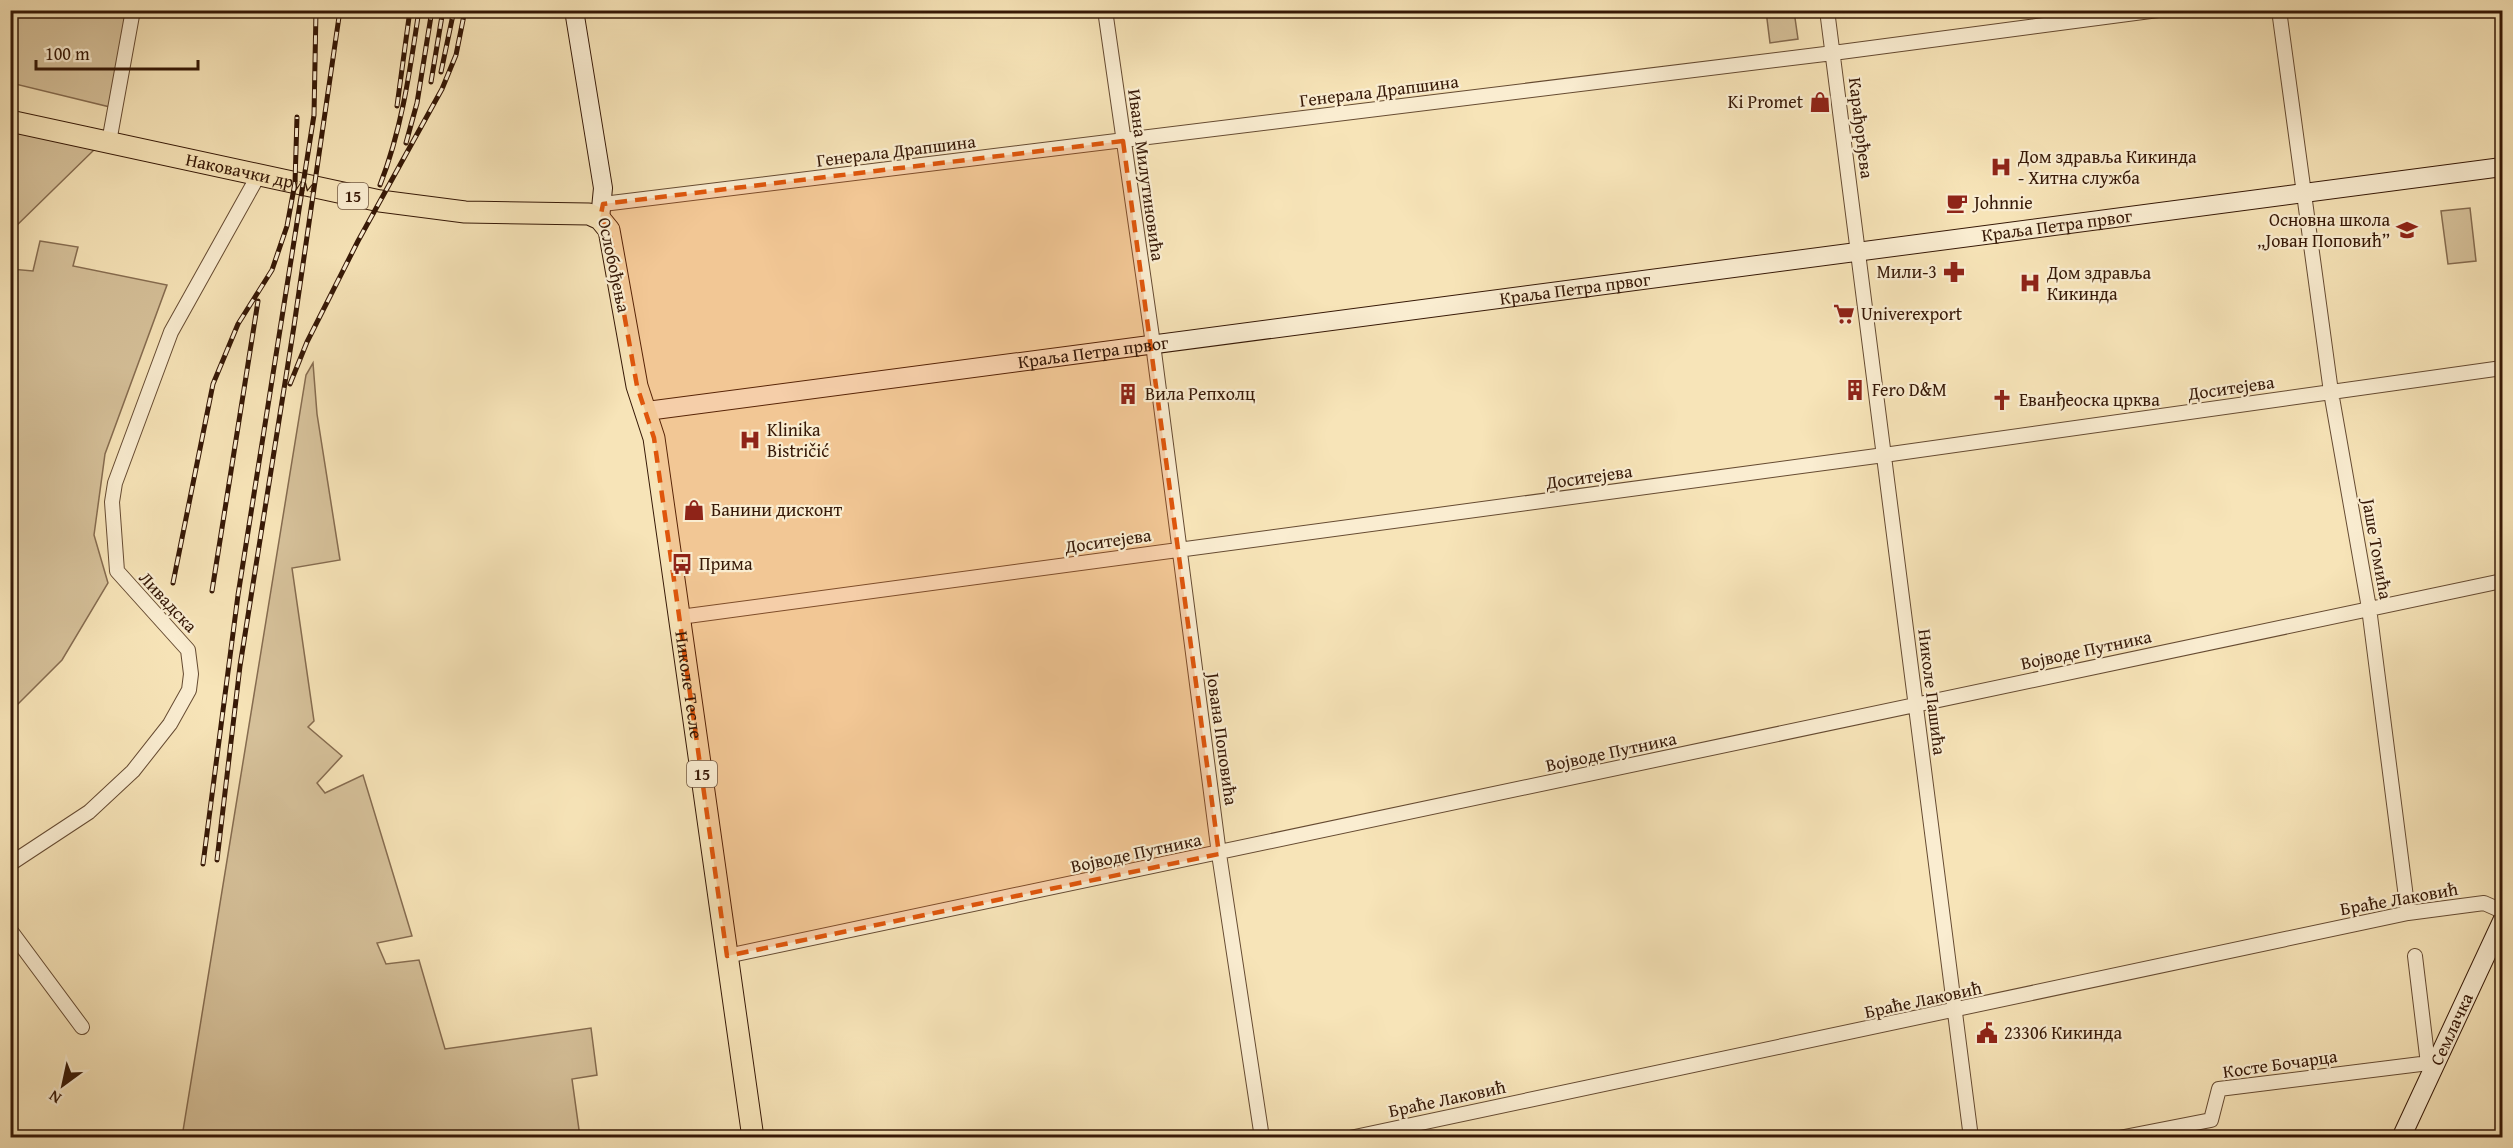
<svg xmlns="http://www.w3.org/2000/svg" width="2513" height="1148" font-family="'Gentium Book Plus',serif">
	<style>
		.green { fill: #d6c19a; stroke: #866c50; stroke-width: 1.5 }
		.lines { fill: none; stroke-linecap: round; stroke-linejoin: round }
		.street-casing { stroke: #664b32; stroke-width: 16 }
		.secondary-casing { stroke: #361806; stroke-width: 20 }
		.primary-casing { stroke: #361806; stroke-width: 23 }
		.street { stroke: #faedd1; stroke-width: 14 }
		.secondary { stroke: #faedd1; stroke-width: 18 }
		.primary { stroke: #f7e4b8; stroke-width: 21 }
		.rail-casing { stroke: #361806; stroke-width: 5 }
		.rail { stroke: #faedd1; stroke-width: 3; stroke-dasharray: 9; stroke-linecap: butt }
		.marked { fill: #df560c; fill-opacity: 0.2; stroke: #df560c; stroke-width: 4.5; stroke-dasharray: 12 8; stroke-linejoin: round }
		.labels { text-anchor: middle; stroke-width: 4.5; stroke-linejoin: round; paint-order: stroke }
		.shield { fill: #faedd1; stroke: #715843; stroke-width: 1.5 }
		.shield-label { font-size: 16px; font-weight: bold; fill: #361806 }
		.street-label { font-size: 18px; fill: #361806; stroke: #faedd1 }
		.poi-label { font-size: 18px; fill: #361806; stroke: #faedd1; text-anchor: start }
	</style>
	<rect width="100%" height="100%" fill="#f7e4b8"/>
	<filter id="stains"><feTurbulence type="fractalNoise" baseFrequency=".00333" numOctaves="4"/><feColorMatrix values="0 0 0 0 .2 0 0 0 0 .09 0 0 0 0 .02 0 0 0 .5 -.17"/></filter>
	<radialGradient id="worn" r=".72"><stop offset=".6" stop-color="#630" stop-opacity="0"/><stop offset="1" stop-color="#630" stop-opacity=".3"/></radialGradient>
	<path class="green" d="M11 11H128L110 107 11 83Z
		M1766 11H1794L1798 39 1770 43Z
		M11 128 97 147 11 231Z
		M2470 208 2476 261 2448 264 2441 211Z
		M40 241 78 247 73 266 167 285 105 454 94 535 108 583 62 660 11 711V269L33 271Z
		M313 363 317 414 340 560 292 568 314 721 308 727 342 756 317 783 325 793 363 775 412 936 377 943 386 964 419 960 445 1049 591 1028 597 1075 572 1079 580 1137H182L306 375Z"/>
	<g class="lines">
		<defs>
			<path id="street" d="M1105 10 1153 344 1219 854 1262 1138
				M1827 10 1971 1138
				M2279 10 2331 392 2369 608 2408 913
				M109 142 133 10
				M603 204 1833 53 2158 10
				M680 617 1884 455 2502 368
				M10 864 89 812 133 771 170 724 189 690 191 674 188 650 117 571 112 502 115 483 171 332 258 176
				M10 930 82 1027
				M727 956 2502 581
				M2415 956 2428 1064
				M1350 1138 2408 913 2484 903 2502 911
				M2119 1138 2211 1120 2219 1089 2437 1062"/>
			<g id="secondary">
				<path d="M574 10 603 188 600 219"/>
				<path id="s1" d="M647 411 2502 167"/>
				<path id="s2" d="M2401 1138 2502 921"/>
			</g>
			<g id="primary">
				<path id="s3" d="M10 121 380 201 465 212 589 214 600 219 609 230 637 386 654 438 753 1138"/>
			</g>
		</defs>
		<use href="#street" class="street-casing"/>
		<use href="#secondary" class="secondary-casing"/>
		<use href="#primary" class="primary-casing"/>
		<use href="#street" class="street"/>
		<use href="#secondary" class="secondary"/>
		<use href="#primary" class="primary"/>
		<defs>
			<path id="rail" d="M441 72 454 10
				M431 82 443 10
				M397 106 410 10
				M406 143 417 103 432 10
				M380 185C402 129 410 70 419 10
				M290 384 307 342 358 241 442 89 456 55 465 10
				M173 583 213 384 238 324 272 270 287 226 295 183 297 117
				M212 591 258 301
				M217 860 240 666 294 326 340 10
				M203 864 238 595 314 115 316 10"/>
		</defs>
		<use href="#rail" class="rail-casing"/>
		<use href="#rail" class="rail"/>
	</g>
	<path class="marked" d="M1123 141 1219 854 727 956 654 438 637 386 609 230 600 219 603 204Z"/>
	<defs>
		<symbol id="shop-bare" viewBox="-9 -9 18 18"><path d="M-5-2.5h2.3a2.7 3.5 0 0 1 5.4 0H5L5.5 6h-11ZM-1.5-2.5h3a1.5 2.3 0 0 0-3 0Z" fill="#8f2418" stroke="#faedd1" stroke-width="2.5" paint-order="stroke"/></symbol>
		<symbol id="hospital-bare" viewBox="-9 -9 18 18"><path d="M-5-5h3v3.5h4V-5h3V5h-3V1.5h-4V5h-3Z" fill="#8f2418" stroke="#faedd1" stroke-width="2.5" paint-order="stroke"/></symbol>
		<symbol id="cafe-bare" viewBox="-9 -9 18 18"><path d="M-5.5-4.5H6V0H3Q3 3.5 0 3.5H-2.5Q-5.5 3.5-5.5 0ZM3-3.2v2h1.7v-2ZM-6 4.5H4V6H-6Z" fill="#8f2418" stroke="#faedd1" stroke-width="2.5" paint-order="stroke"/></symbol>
		<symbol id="school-bare" viewBox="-9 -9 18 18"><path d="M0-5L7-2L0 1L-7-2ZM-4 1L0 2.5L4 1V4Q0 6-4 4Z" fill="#8f2418" stroke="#faedd1" stroke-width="2.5" paint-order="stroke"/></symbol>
		<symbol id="pharmacy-bare" viewBox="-9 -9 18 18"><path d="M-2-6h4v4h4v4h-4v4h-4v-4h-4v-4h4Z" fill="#8f2418" stroke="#faedd1" stroke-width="2.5" paint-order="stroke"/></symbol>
		<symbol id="supermarket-bare" viewBox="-9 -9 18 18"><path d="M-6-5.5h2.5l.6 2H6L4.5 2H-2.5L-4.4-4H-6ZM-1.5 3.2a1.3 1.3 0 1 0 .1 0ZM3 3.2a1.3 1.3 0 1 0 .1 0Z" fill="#8f2418" stroke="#faedd1" stroke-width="2.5" paint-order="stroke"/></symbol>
		<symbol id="building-bare" viewBox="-9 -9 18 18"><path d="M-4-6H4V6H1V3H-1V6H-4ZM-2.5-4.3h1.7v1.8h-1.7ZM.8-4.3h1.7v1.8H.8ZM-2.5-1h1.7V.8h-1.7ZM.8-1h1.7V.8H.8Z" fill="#8f2418" stroke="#faedd1" stroke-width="2.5" paint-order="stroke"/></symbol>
		<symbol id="church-bare" viewBox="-9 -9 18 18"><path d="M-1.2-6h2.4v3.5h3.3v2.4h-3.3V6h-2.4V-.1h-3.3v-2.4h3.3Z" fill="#8f2418" stroke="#faedd1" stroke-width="2.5" paint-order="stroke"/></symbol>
		<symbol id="bus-bare" viewBox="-9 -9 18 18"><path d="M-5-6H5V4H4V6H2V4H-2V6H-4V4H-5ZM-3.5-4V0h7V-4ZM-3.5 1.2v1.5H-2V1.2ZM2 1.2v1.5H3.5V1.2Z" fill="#8f2418" stroke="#faedd1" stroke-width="2.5" paint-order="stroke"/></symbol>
		<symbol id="civic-bare" viewBox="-9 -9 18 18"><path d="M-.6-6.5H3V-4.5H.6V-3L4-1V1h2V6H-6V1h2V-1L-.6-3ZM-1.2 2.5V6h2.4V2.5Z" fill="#8f2418" stroke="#faedd1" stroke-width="2.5" paint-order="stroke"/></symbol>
	</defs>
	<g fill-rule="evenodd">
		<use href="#shop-bare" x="1805" y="87" width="30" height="30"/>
		<use href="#hospital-bare" x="1986" y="152" width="30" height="30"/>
		<use href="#cafe-bare" x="1942" y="188" width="30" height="30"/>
		<use href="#school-bare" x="2392" y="215" width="30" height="30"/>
		<use href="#pharmacy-bare" x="1939" y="257" width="30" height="30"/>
		<use href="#hospital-bare" x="2015" y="268" width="30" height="30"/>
		<use href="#supermarket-bare" x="1829" y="299" width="30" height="30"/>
		<use href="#building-bare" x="1840" y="375" width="30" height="30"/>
		<use href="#building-bare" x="1113" y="379" width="30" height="30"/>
		<use href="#church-bare" x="1987" y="385" width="30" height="30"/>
		<use href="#hospital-bare" x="735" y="425" width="30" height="30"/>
		<use href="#shop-bare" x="679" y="495" width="30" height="30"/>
		<use href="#bus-bare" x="667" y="549" width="30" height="30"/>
		<use href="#civic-bare" x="1972" y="1018" width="30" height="30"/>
	</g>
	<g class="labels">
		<g class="shield">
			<rect x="338" y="183" width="30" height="26" rx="4.5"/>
			<rect x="687" y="761" width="30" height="26" rx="4.5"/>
		</g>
		<g class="shield-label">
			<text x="353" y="202">15</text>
			<text x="702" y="780">15</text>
		</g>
		<g class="street-label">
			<text transform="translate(1379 91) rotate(-7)" y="6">Генерала Драпшина</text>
			<text transform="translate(1861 128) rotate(83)" y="6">Карађорђева</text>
			<text transform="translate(896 151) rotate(-7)" y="6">Генерала Драпшина</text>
			<text dy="6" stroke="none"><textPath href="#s3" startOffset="246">Наковачки друм</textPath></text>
			<text transform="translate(1146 175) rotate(82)" y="6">Ивана Милутиновића</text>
			<text dy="6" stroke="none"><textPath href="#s1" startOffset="1422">Краља Петра првог</textPath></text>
			<text transform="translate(614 265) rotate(78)" y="6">Ослобођења</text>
			<text dy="6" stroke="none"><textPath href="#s1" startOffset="936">Краља Петра првог</textPath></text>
			<text dy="6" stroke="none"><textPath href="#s1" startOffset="450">Краља Петра првог</textPath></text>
			<text transform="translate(2231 388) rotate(-8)" y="6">Доситејева</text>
			<text transform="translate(1589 477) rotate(-8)" y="6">Доситејева</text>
			<text transform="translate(1108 541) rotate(-8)" y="6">Доситејева</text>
			<text transform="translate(2377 549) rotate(80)" y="6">Јаше Томића</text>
			<text transform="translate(168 602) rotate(47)" y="6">Ливадска</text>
			<text transform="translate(2086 650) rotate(-12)" y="6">Војводе Путника</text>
			<text dy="6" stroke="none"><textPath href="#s3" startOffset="1077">Николе Тесле</textPath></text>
			<text transform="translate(1932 692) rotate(83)" y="6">Николе Пашића</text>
			<text transform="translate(1222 739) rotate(82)" y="6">Јована Поповића</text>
			<text transform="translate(1611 752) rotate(-12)" y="6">Војводе Путника</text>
			<text transform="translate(1136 853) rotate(-12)" y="6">Војводе Путника</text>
			<text transform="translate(2399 899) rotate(-10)" y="6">Браће Лаковић</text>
			<text transform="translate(1923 1000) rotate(-12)" y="6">Браће Лаковић</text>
			<text dy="6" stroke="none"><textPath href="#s2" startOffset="120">Семлачка</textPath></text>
			<text transform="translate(2280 1064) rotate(-8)" y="6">Косте Бочарца</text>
			<text transform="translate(1447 1099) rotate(-12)" y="6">Браће Лаковић</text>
		</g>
		<g class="poi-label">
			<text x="1803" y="108" text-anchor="end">Ki Promet</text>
			<text x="2018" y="163">Дом здравља Кикинда<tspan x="2018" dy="21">- Хитна служба</tspan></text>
			<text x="1974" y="209">Johnnie</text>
			<text x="2390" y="226" text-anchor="end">Основна школа<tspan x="2390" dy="21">„Јован Поповић”</tspan></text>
			<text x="1937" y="278" text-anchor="end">Мили-3</text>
			<text x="2047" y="279">Дом здравља<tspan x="2047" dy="21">Кикинда</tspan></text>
			<text x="1861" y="320">Univerexport</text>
			<text x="1872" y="396">Fero D&amp;M</text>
			<text x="1145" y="400">Вила Репхолц</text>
			<text x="2019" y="406">Еванђеоска црква</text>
			<text x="767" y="436">Klinika<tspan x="767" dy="21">Bistričić</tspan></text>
			<text x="711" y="516">Банини дисконт</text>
			<text x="699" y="570">Прима</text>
			<text x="2004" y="1039">23306 Кикинда</text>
		</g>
	</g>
	<rect width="2513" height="1148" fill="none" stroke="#f7e4b8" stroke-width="36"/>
	<rect x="12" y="12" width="2489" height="1124" fill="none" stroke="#361806" stroke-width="3"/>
	<rect x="18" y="18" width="2477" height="1112" fill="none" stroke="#361806" stroke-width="1.5"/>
	<g transform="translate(63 1085) rotate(213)" stroke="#faedd1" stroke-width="4.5" paint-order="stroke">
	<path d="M0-4.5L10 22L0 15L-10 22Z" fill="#361806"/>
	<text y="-9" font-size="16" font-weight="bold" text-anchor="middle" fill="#361806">N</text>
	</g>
	<path d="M36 60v9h162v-9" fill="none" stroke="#361806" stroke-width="3"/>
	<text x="45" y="60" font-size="18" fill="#361806" stroke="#faedd1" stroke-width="4.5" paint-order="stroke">100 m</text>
	<rect width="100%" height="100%" filter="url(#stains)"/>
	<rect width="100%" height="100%" fill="url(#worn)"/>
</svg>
